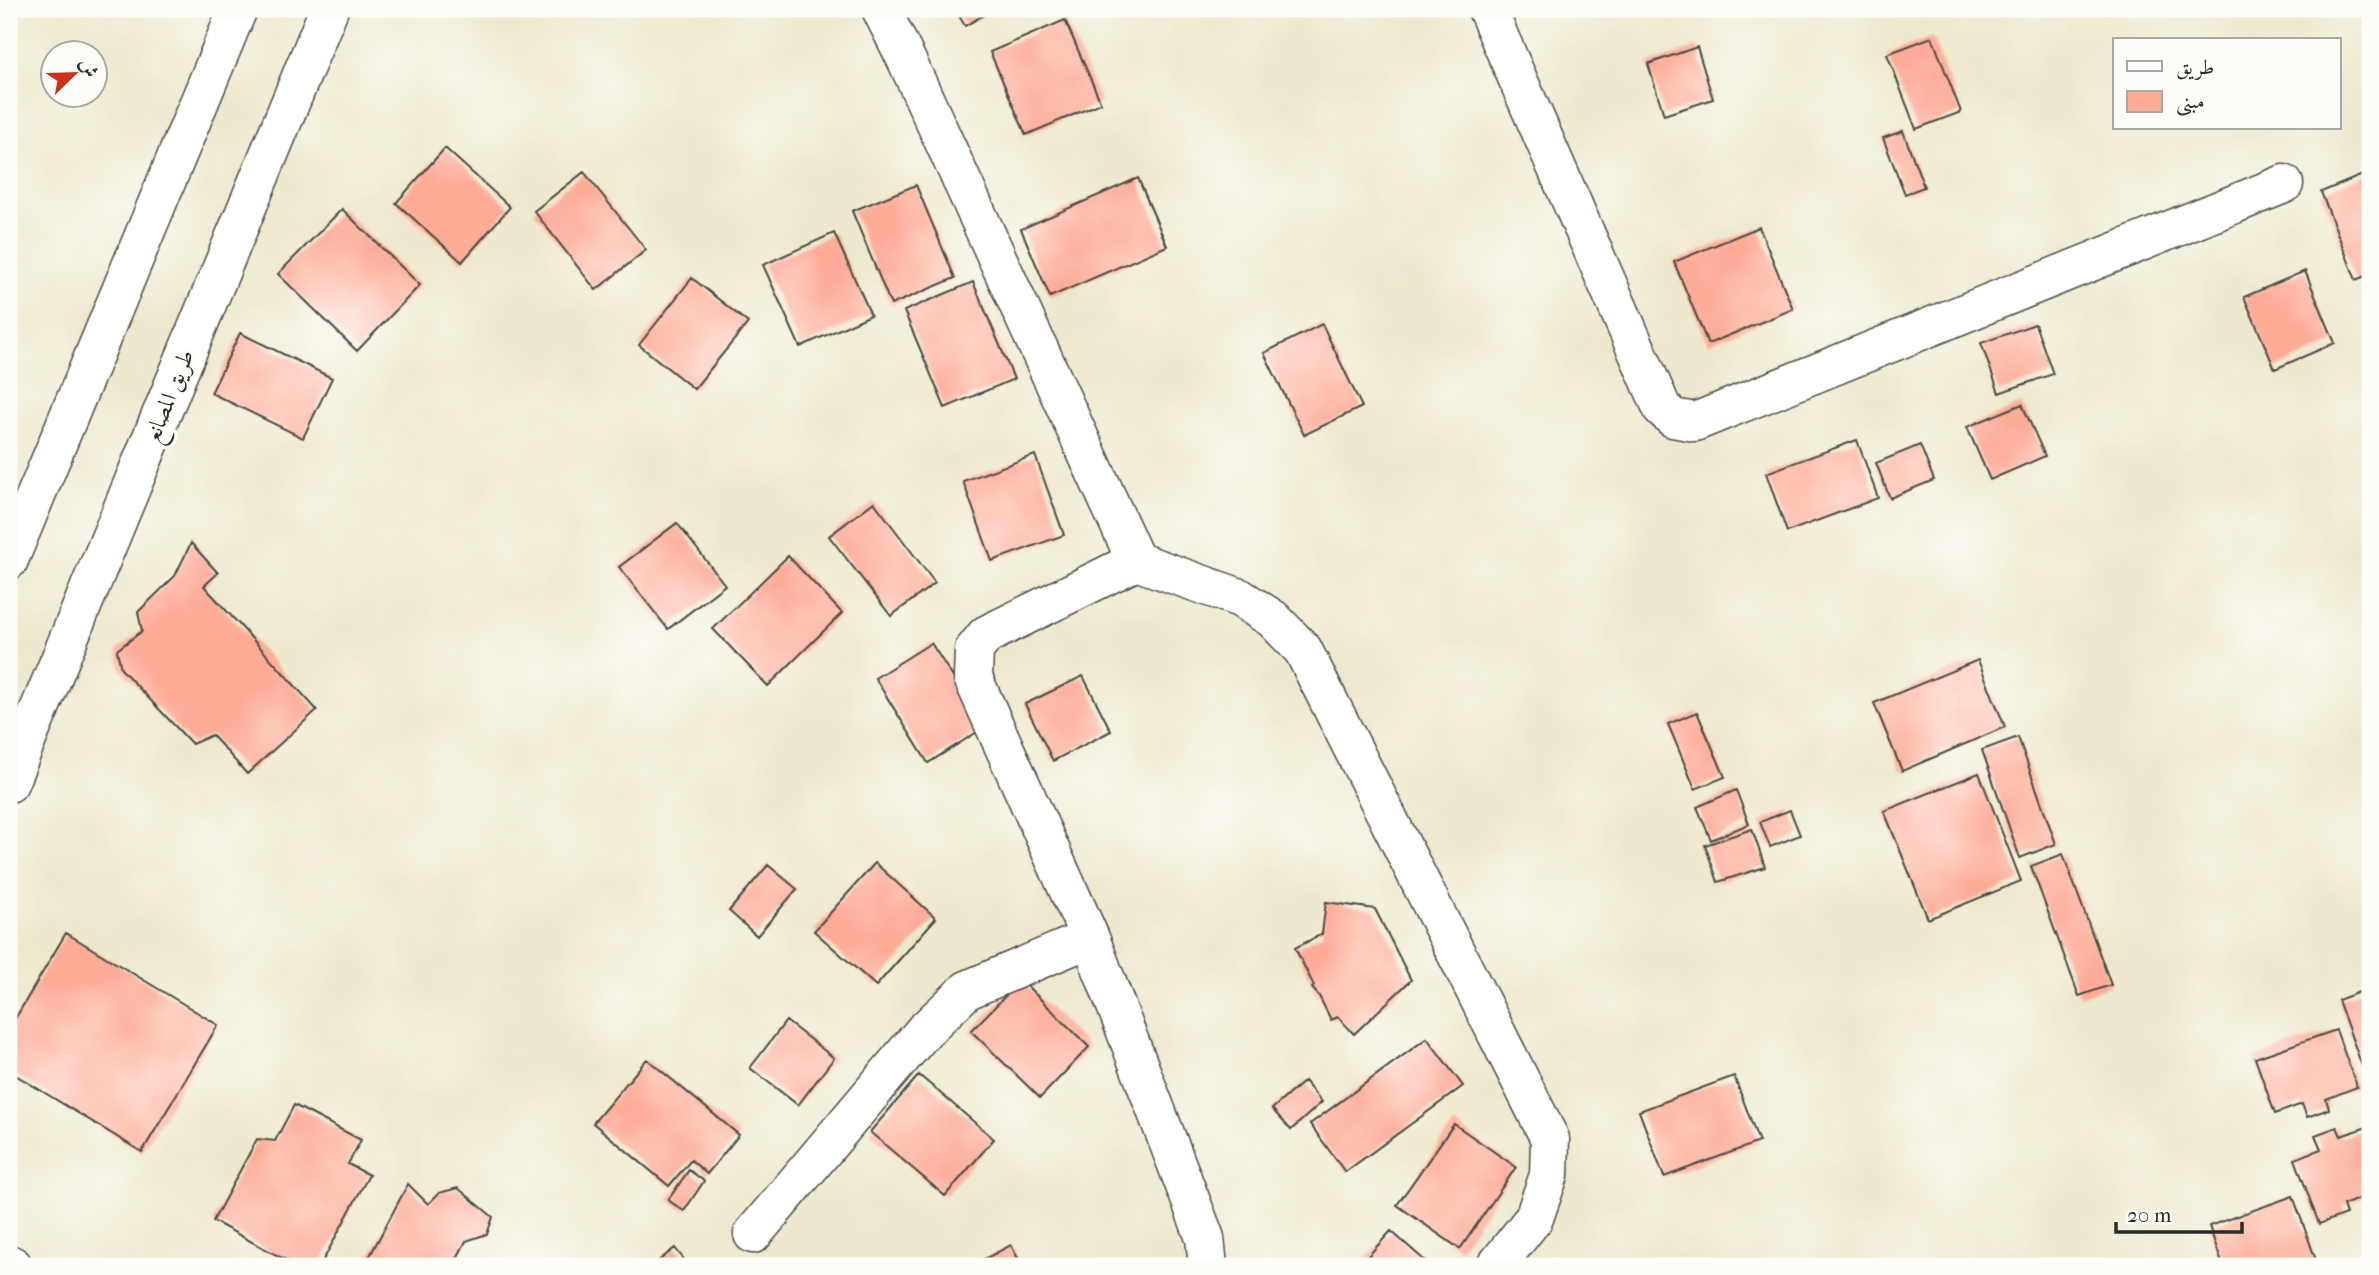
<svg xmlns="http://www.w3.org/2000/svg" width="2379" height="1275" font-family="'IM FELL French Canon',Amiri,serif">
	<style>
		.building { fill: #fdac98 }
		.lines { fill: none; stroke-linecap: round; stroke-linejoin: round }
		.minor-casing { stroke: #484843; stroke-width: 41 }
		.primary-casing { stroke: #484843; stroke-width: 41 }
		.minor { stroke: #fff; stroke-width: 38 }
		.primary { stroke: #fff; stroke-width: 38 }
		.labels { text-anchor: middle; dominant-baseline: central; stroke-width: 7; stroke-linejoin: round; paint-order: stroke }
		.street-label { font-size: 23px; fill: #2b2b2b; stroke: #fdfcf7 }
	</style>
	<rect width="100%" height="100%" fill="#fdfcf7"/>
	<filter id="ink" filterUnits="userSpaceOnUse"><feTurbulence type="fractalNoise" baseFrequency=".0143" numOctaves="2"/><feDisplacementMap in="SourceGraphic" scale="14" xChannelSelector="R" yChannelSelector="G"/><feConvolveMatrix kernelMatrix="1 2 1 2 8 2 1 2 1" color-interpolation-filters="sRGB"/></filter>
	<filter id="wash" filterUnits="userSpaceOnUse"><feTurbulence type="fractalNoise" baseFrequency=".00686" numOctaves="4" result="noise"/><feDisplacementMap in="SourceGraphic" scale="28" xChannelSelector="R" yChannelSelector="G"/><feGaussianBlur stdDeviation="1.57" result="paint"/><feColorMatrix in="noise" values="0 0 0 0 0 0 0 0 0 0 0 0 0 0 0 0 0 1.4 0 .05"/><feComposite in="paint" operator="in"/></filter>
	<g filter="url(#wash)">
		<rect width="100%" height="100%" fill="#eee9ce"/>
		<g id="blocks">
			<path class="building" d="M 955,9 L 994,9 L 965,26 Z
				M 1065,20 L 1101,103 L 1026,135 L 990,52 Z
				M 1932,37 L 1961,112 L 1916,129 L 1887,54 Z
				M 1697,47 L 1713,99 L 1664,115 L 1648,64 Z
				M 1903,131 L 1924,187 L 1905,194 L 1883,138 Z
				M 445,148 L 510,207 L 462,262 L 396,203 Z
				M 584,172 L 646,250 L 596,290 L 534,211 Z
				M 2370,172 L 2370,274 L 2356,280 L 2321,192 Z
				M 1138,178 L 1167,246 L 1050,297 L 1021,229 Z
				M 916,185 L 955,278 L 891,305 L 852,211 Z
				M 342,209 L 420,285 L 357,351 L 278,274 Z
				M 1759,227 L 1793,309 L 1708,344 L 1674,262 Z
				M 834,233 L 871,315 L 800,347 L 763,265 Z
				M 2305,271 L 2335,343 L 2275,369 L 2244,297 Z
				M 692,278 L 748,323 L 694,389 L 639,345 Z
				M 973,282 L 1014,379 L 945,408 L 904,311 Z
				M 1322,324 L 1362,407 L 1304,435 L 1264,353 Z
				M 2035,324 L 2053,374 L 1999,393 L 1981,343 Z
				M 240,333 L 332,378 L 303,438 L 211,393 Z
				M 2022,404 L 2045,456 L 1990,480 L 1967,427 Z
				M 1857,440 L 1878,498 L 1787,532 L 1766,473 Z
				M 1920,445 L 1934,480 L 1890,498 L 1876,463 Z
				M 1035,455 L 1064,535 L 992,561 L 963,481 Z
				M 874,502 L 935,583 L 891,616 L 829,536 Z
				M 677,523 L 725,585 L 668,629 L 619,567 Z
				M 191,543 L 218,573 L 204,586 L 317,710 L 247,774 L 212,735 L 192,744 L 121,669 L 117,650 L 142,631 L 138,612 L 175,576 Z
				M 788,556 L 842,613 L 768,686 L 713,629 Z
				M 931,643 L 985,727 L 928,763 L 875,678 Z
				M 1978,660 L 2005,727 L 1902,771 L 1874,703 Z
				M 1083,676 L 1111,731 L 1053,761 L 1025,704 Z
				M 1697,712 L 1725,777 L 1695,789 L 1668,724 Z
				M 2018,737 L 2056,844 L 2020,858 L 1982,750 Z
				M 1979,773 L 2021,881 L 1928,919 L 1884,811 Z
				M 1736,790 L 1749,824 L 1711,840 L 1697,807 Z
				M 1790,810 L 1800,835 L 1770,847 L 1760,822 Z
				M 1752,829 L 1765,867 L 1718,882 L 1705,845 Z
				M 2063,854 L 2111,985 L 2079,996 L 2031,866 Z
				M 875,863 L 936,918 L 876,986 L 814,931 Z
				M 768,865 L 797,889 L 757,936 L 729,911 Z
				M 1326,902 L 1375,909 L 1411,980 L 1354,1034 L 1338,1017 L 1331,1020 L 1319,996 L 1312,988 L 1314,986 L 1295,948 L 1322,934 Z
				M 66,933 L 218,1025 L 142,1152 L 9,1071 L 9,1029 Z
				M 1021,980 L 1089,1047 L 1040,1098 L 971,1031 Z
				M 2370,988 L 2370,1088 L 2338,1000 Z
				M 786,1021 L 834,1058 L 798,1105 L 750,1068 Z
				M 2336,1030 L 2357,1087 L 2326,1099 L 2329,1109 L 2307,1117 L 2302,1104 L 2275,1114 L 2255,1058 Z
				M 1427,1038 L 1463,1086 L 1345,1172 L 1310,1124 Z
				M 647,1059 L 739,1135 L 707,1174 L 691,1160 L 669,1186 L 593,1123 Z
				M 919,1075 L 994,1139 L 945,1196 L 870,1132 Z
				M 1734,1076 L 1759,1142 L 1664,1177 L 1639,1111 Z
				M 1304,1081 L 1322,1102 L 1291,1130 L 1272,1109 Z
				M 294,1105 L 361,1140 L 348,1164 L 369,1175 L 320,1266 L 297,1266 L 213,1221 L 257,1139 L 275,1141 Z
				M 1454,1124 L 1516,1167 L 1460,1249 L 1397,1205 Z
				M 2370,1126 L 2370,1160 L 2365,1162 L 2370,1173 L 2370,1206 L 2366,1196 L 2343,1205 L 2346,1214 L 2319,1224 L 2295,1159 L 2321,1149 L 2315,1135 L 2337,1127 L 2341,1136 Z
				M 689,1170 L 704,1181 L 684,1211 L 668,1200 Z
				M 408,1184 L 428,1204 L 439,1193 L 458,1188 L 493,1217 L 487,1234 L 466,1241 L 453,1266 L 372,1266 L 366,1263 Z
				M 2293,1196 L 2318,1266 L 2223,1266 L 2209,1226 Z
				M 1391,1231 L 1431,1266 L 1359,1266 Z
				M 1011,1245 L 1022,1266 L 971,1266 Z
				M 675,1248 L 689,1266 L 652,1266 Z"/>
		</g>
	</g>
	<g filter="url(#ink)">
		<use href="#blocks" fill-opacity="0" stroke="#484843" stroke-width="2"/>
		<g class="lines">
			<defs>
				<path id="minor" d="M 881,9 L 907,61 L 1136,561
					M 1487,9 L 1662,408 L 1673,418 L 1695,422 L 2284,184
					M 753,1234 L 924,1031 L 967,990 L 1090,938
					M 9,1264 L 13,1266
					M 1208,1266 L 1205,1238 L 1090,938 L 973,678 L 974,650 L 986,635 L 1136,561 L 1240,598 L 1273,619 L 1303,650 L 1550,1139 L 1549,1175 L 1534,1218 L 1496,1266"/>
				<path id="primary" d="M 9,560 L 238,9
					M 9,783 L 329,9"/>
			</defs>
			<use href="#minor" class="minor-casing"/>
			<use href="#primary" class="primary-casing"/>
			<use href="#minor" class="minor"/>
			<use href="#primary" class="primary"/>
		</g>
	</g>
	<g class="labels">
		<g class="street-label">
			<text transform="translate(169 396) rotate(-68)">طريق المصانع</text>
		</g>
	</g>
	<rect width="2379" height="1275" fill="none" stroke="#fdfcf7" stroke-width="35"/>
	<rect x="2113" y="38" width="228" height="91" fill="#fdfcf7" stroke="#a9a8a5" stroke-width="2"/>
	<rect x="2127" y="61" width="35" height="10" fill="#ffffff" stroke="#a9a8a5" stroke-width="2"/>
	<text x="2176" y="74" font-size="21" fill="#2b2b2b">طريق</text>
	<rect x="2127" y="91" width="35" height="21" fill="#fdac98" stroke="#a9a8a5" stroke-width="2"/>
	<text x="2176" y="108" font-size="21" fill="#2b2b2b">مبنى</text>
	<g transform="translate(74 74) rotate(67)"><circle r="33" fill="#fdfcf7" stroke="#a9a8a5" stroke-width="2"/>
	<path d="M0-5L12 26L0 18L-12 26Z" fill="#c8321e"/>
	<text y="-10" font-size="19" font-weight="bold" text-anchor="middle" fill="#2b2b2b">ش</text>
	</g>
	<path d="M2116 1222v10h126v-10" fill="none" stroke="#2b2b2b" stroke-width="3.5"/>
	<text x="2127" y="1222" font-size="21" fill="#2b2b2b" stroke="#fdfcf7" stroke-width="5" paint-order="stroke">20 m</text>
</svg>
